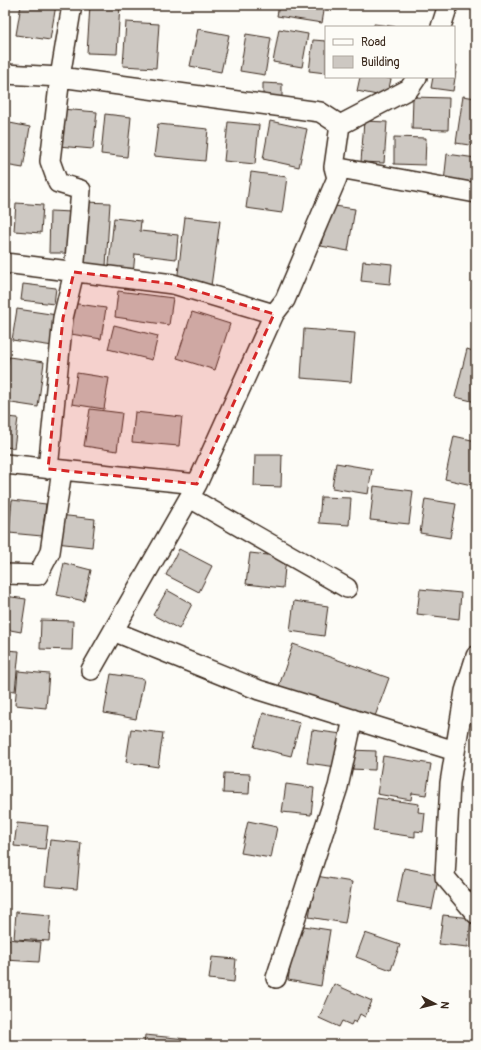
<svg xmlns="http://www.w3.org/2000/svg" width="481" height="1050" font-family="Pangolin,sans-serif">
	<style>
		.building { fill: #cdc8c2; stroke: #3b2a1e }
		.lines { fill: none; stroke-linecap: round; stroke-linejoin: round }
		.street-casing { stroke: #3b2a1e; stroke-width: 22 }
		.street { stroke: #fdfcf7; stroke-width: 19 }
		.marked { fill: #d62828; fill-opacity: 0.2; stroke: #d62828; stroke-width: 3; stroke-dasharray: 8 5; stroke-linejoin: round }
	</style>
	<rect width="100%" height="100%" fill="#fdfcf7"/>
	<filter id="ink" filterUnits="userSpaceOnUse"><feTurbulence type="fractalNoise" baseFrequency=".025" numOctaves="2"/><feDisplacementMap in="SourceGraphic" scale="8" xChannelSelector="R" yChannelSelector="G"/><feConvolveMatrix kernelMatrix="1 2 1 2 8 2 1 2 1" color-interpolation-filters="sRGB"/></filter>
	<g filter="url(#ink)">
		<path class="building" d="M 21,5 L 56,5 L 50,40 L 16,35 Z
			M 90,5 L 120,5 L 117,54 L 87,53 Z
			M 279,5 L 325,5 L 322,23 L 277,16 Z
			M 126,22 L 159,24 L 156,68 L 123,66 Z
			M 374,24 L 398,27 L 374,27 Z
			M 198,29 L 229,35 L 221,72 L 190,66 Z
			M 279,29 L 308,34 L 302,67 L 273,62 Z
			M 246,34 L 271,38 L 265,75 L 240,71 Z
			M 313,40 L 326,41 L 326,73 L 309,71 Z
			M 454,65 L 457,65 L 453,91 L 431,88 L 433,77 L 454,77 Z
			M 360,77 L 382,77 L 391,79 L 387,97 L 357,91 Z
			M 263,83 L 282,84 L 282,99 L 263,98 Z
			M 463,96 L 476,98 L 476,146 L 456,143 Z
			M 413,97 L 449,98 L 448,130 L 412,129 Z
			M 61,109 L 97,112 L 93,149 L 58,146 Z
			M 105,114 L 131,117 L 127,157 L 101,154 Z
			M 270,121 L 307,129 L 299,167 L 263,159 Z
			M 364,121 L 387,122 L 384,163 L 361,162 Z
			M 5,122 L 30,127 L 23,168 L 5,165 Z
			M 228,122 L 259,125 L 255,164 L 224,161 Z
			M 158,124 L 208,129 L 205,161 L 154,156 Z
			M 394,137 L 426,138 L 425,165 L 394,164 Z
			M 447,154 L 476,158 L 476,186 L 444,182 Z
			M 251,172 L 287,177 L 282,213 L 246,208 Z
			M 5,200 L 10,200 L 7,233 L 5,233 Z
			M 86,202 L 110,203 L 106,266 L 82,264 Z
			M 16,203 L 43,205 L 41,233 L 14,231 Z
			M 328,205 L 355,209 L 348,251 L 321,246 Z
			M 50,211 L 72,212 L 72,253 L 49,253 Z
			M 185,217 L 220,221 L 211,286 L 177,282 Z
			M 114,218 L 141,221 L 140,231 L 178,235 L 176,259 L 135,254 L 133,275 L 108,273 Z
			M 363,261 L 392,264 L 390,284 L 361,281 Z
			M 475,266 L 476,267 L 476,290 L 472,290 Z
			M 23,284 L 56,288 L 54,304 L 21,300 Z
			M 118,291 L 173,298 L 169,325 L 115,317 Z
			M 71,303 L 106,308 L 101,339 L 65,333 Z
			M 17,309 L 57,315 L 53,346 L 12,340 Z
			M 192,312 L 230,324 L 215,370 L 177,358 Z
			M 114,325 L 158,336 L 152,360 L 108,349 Z
			M 304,329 L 355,333 L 351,382 L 301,378 Z
			M 467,349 L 476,352 L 476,402 L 455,397 Z
			M 9,357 L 44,362 L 38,407 L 5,402 L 5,381 Z
			M 77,373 L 109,378 L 104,409 L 72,404 Z
			M 90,409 L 122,413 L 117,451 L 84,446 Z
			M 135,412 L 182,417 L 179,446 L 132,442 Z
			M 5,417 L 18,418 L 14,448 L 5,447 Z
			M 454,436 L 476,441 L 476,486 L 445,479 Z
			M 255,455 L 282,455 L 281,487 L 254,486 Z
			M 336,463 L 372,469 L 368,494 L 332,488 Z
			M 374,486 L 413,491 L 409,524 L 370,520 Z
			M 321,497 L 351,498 L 349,525 L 319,523 Z
			M 425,499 L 456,504 L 450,538 L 420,533 Z
			M 12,500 L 46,504 L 42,536 L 9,533 Z
			M 59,515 L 95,519 L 92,547 L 56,543 Z
			M 179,549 L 212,566 L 199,592 L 166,575 Z
			M 250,553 L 286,557 L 283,588 L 246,584 Z
			M 64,563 L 91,570 L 84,601 L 57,595 Z
			M 420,589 L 461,593 L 459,619 L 417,614 Z
			M 167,590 L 192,604 L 179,629 L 153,615 Z
			M 5,596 L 26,599 L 21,632 L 5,629 Z
			M 294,601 L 328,606 L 324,636 L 290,631 Z
			M 41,620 L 73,621 L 72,650 L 40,649 Z
			M 293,644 L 389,678 L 374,719 L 279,686 Z
			M 5,650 L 19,651 L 15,691 L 5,690 Z
			M 18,671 L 49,674 L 46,708 L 15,705 Z
			M 111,674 L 144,679 L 136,719 L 104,713 Z
			M 263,713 L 300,723 L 291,756 L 254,747 Z
			M 131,729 L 163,733 L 158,767 L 126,762 Z
			M 312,730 L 342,734 L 337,767 L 307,763 Z
			M 350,750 L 376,751 L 375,770 L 349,769 Z
			M 383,756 L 431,764 L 426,795 L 412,793 L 411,800 L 377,794 Z
			M 224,773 L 250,774 L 249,794 L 223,793 Z
			M 286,784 L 314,788 L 311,815 L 282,812 Z
			M 377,798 L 419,804 L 418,812 L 425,813 L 423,832 L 415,831 L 415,837 L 373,831 Z
			M 248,821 L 277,827 L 271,858 L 241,853 Z
			M 17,823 L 48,826 L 45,849 L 14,846 Z
			M 50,840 L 81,843 L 77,889 L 45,886 Z
			M 404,868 L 439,875 L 432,909 L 397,903 Z
			M 316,876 L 352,882 L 345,923 L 309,917 Z
			M 16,912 L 51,915 L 49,941 L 14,939 Z
			M 443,915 L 471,918 L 468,947 L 439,944 Z
			M 297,925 L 330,930 L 321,986 L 288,980 Z
			M 365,933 L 400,945 L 391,970 L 356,957 Z
			M 6,939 L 41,942 L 39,962 L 5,960 Z
			M 212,957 L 236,959 L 234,982 L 209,979 Z
			M 334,984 L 372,1001 L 365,1017 L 360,1014 L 356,1023 L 353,1021 L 351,1025 L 342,1021 L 339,1027 L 319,1018 Z
			M 475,1018 L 476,1018 L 476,1045 L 472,1045 Z
			M 145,1035 L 187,1039 L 186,1045 L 144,1045 Z
			M 83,1040 L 109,1045 L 82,1045 Z"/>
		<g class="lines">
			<defs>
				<path id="street" d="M 441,27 L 448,5
					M 5,74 L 60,77 L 320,112 L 340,125
					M 340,125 L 334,167 L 476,193
					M 340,125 L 409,89 L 417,77
					M 5,263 L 173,284 L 274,314
					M 5,464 L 197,484 L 274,314 L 285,300 L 337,178 L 334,167
					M 48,469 L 63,318 L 74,272 L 81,190 L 58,183 L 50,161 L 60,77 L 72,5
					M 190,498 L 347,588
					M 5,574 L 38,575 L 50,552 L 62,470
					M 113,631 L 259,690 L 455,751
					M 476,656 L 465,691 L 450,783 L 445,877 L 476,914
					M 91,670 L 197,484
					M 276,978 L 338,787 L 353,719"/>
			</defs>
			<use href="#street" class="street-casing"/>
			<use href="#street" class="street"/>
		</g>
	</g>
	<path class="marked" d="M 74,272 L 173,284 L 274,314 L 197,484 L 48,469 L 63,318 Z"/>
	<rect width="481" height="1050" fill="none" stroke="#fdfcf7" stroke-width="20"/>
	<rect x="10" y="10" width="461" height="1030" fill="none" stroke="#3b2a1e" stroke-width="1.5" filter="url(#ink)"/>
	<rect x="325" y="26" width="130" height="52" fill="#fdfcf7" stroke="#afa8a0"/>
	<rect x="333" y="39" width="20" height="6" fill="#fdfcf7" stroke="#afa8a0"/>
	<text x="361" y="46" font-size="12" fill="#3b2a1e">Road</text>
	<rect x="333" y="56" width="20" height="12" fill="#cdc8c2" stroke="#afa8a0"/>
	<text x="361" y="66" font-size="12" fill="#3b2a1e">Building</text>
	<g transform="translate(435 1004) rotate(97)" stroke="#fdfcf7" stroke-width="3" paint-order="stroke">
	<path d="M0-3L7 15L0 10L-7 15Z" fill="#3b2a1e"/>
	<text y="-6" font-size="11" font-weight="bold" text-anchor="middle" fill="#3b2a1e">N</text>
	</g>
</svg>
